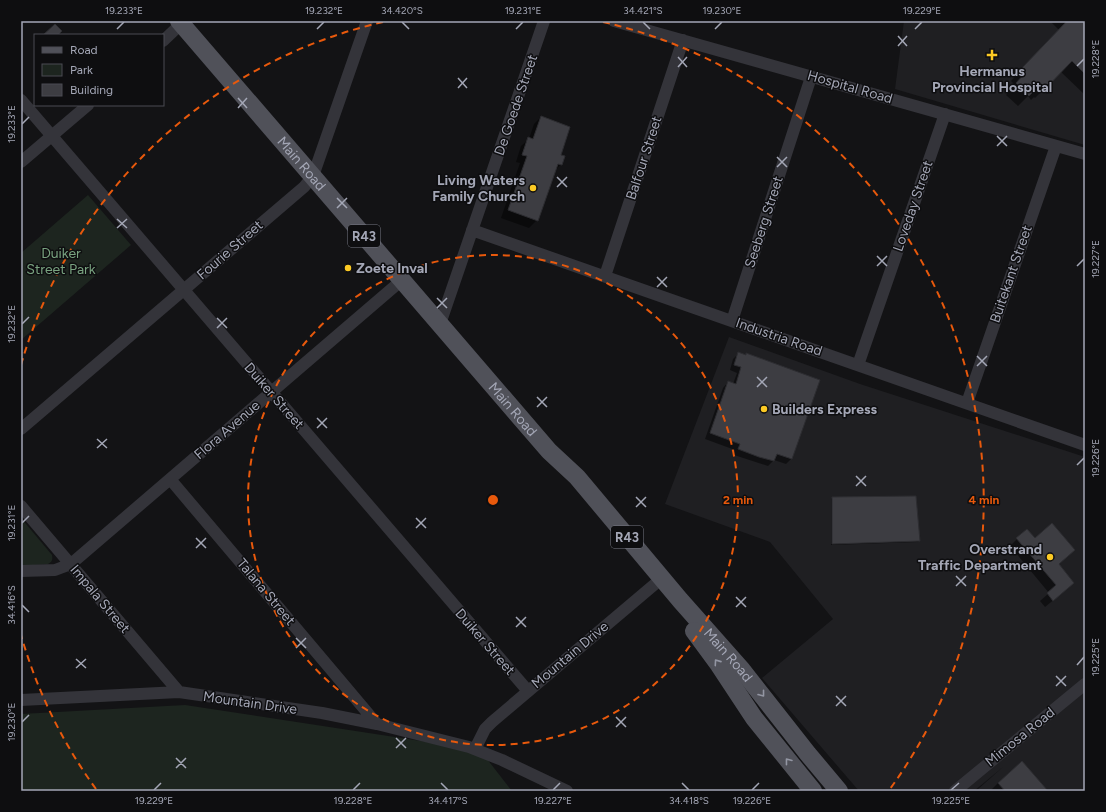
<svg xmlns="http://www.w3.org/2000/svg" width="1106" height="812" font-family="Figtree,sans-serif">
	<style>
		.built { fill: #1f1f22 }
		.green { fill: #1d251f }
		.shadow { fill: #0007 }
		.building { fill: #3d3d42; stroke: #2d2d31 }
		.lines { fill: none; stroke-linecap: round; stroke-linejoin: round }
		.street { stroke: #34343a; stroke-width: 12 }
		.primary { stroke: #505159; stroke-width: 18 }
		.oneway { stroke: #9396a3 }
		.ticks { fill: none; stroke: #a4a7b6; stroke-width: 1.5 }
		.ring { fill: none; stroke: #e8590c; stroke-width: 2; stroke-dasharray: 7 5 }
		.poi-dot { fill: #fcca24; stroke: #0e0e10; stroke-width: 1.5 }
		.labels { text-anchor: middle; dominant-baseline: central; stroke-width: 3; stroke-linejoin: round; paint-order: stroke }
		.shield { fill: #0e0e10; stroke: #777984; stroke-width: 1 }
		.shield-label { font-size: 13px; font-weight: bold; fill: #a4a7b6 }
		.poi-label { font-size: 14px; font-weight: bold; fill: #a4a7b6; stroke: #0e0e10; text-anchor: end }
		.street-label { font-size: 14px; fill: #a4a7b6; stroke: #0e0e10 }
		.park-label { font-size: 14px; fill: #79a380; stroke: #0e0e10 }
		.centre { fill: #e8590c; stroke: #0e0e10; stroke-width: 2 }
		.ring-label { font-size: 12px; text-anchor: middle; font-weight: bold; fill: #e8590c; stroke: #0e0e10; stroke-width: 3; stroke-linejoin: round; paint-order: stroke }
		.neatline { fill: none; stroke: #a4a7b6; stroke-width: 1.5 }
		.ticks-label { font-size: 10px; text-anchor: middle; fill: #a4a7b6 }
	</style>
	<rect width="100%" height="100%" fill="#131315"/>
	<path class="built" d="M 904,21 L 1085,21 L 1085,145 L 895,89 Z
		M 729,337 L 860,384 L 1085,457 L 1085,791 L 976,791 L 1003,767 L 974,791 L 859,791 L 762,678 L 833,619 L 770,542 L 665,504 Z"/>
	<path class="green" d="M 88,195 L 131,245 L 21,340 L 21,253 Z
		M 21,518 L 52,555 C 53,560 52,562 48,564 L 21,566 Z
		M 185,705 L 480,750 L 512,791 L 21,791 L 21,714 Z"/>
	<path class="shadow" d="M 1050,21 L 1085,21 L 1085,95 L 1061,72 L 1035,98 L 1034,97 L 1031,100 L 1028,96 L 1018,106 L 1006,95 L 1015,85 L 1011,81 L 1059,30 Z
		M 541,117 L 561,164 L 554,172 L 537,220 L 529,228 L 501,218 L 520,163 L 516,162 L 521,146 L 529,139 L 534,124 Z
		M 739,353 L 819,380 L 791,459 L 786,464 L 774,460 L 768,466 L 734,455 L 735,450 L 705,439 L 723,388 L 728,382 L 733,384 L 737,373 L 730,370 L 733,359 Z
		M 832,498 L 919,541 L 918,542 L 831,545 L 831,499 Z
		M 1017,539 L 1035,539 L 1074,550 L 1058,565 L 1066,590 L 1045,607 L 1040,601 L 1049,593 L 1010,546 Z
		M 998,783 L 1046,791 L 992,791 L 991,790 Z"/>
	<path class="building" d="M 1067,21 L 1085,21 L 1085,74 L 1072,61 L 1046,88 L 1046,87 L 1043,90 L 1039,86 L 1029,96 L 1016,83 L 1025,73 L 1021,69 Z
		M 55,24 L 62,31 L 58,35 L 43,35 Z
		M 541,116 L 570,127 L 561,155 L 565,156 L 562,165 L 558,164 L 538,221 L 508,210 L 527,156 L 522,155 L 528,137 L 533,139 Z
		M 738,352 L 746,355 L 746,353 L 820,380 L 792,459 L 777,454 L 774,461 L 759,457 L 738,449 L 740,444 L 710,433 L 728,381 L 736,384 L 741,367 L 734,365 Z
		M 916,496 L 920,541 L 832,544 L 832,497 Z
		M 1052,523 L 1075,550 L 1059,564 L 1074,583 L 1053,601 L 1047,593 L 1056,585 L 1016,538 L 1027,529 L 1035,538 Z
		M 1022,761 L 1048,791 L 1005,791 L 998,783 Z"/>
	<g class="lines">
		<path class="street" d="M 614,21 L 1085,154
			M 163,41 L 184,21
			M 21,100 L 528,691
			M 21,162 L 88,105
			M 472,230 L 1085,445
			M 605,276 L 683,40
			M 732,321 L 811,77
			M 440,324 L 544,21
			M 858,365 L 945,114
			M 967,403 L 1056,146
			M 21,429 L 304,187 L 313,176 L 367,21
			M 170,479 L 377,724
			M 21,506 L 179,692
			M 21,571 L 55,570 L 71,564 L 402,280
			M 21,700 L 179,692 L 322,713 L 377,724 L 469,747 L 502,760 L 567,791
			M 475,749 L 485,729 L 492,722 L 655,584
			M 955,791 L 1085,684"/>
		<g class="primary">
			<path id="s1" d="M 179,21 L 549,451 L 577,477 L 680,600 L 742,670 L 808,754 L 839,791"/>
			<path d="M 694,631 L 719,665 L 754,718 L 813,791"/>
		</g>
	</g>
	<defs><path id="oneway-chevron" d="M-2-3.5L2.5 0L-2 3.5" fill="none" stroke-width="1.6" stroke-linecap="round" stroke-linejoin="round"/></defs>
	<g class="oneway">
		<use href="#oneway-chevron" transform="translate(717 662) rotate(-125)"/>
		<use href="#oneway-chevron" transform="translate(762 694) rotate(52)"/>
		<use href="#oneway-chevron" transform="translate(788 761) rotate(-128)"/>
	</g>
	<path class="ticks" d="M 402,22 L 409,29M 643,22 L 650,29M 117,29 L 124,22M 317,29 L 324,22M 516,29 L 523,22M 715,29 L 722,22M 915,29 L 922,22M 898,36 L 907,46M 898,46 L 907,36M 678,57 L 687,67M 1077,66 L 1084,59M 678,67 L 687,57M 458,78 L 467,88M 458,88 L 467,78M 238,98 L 247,108M 238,108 L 247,98M 22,124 L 29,117M 997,136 L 1007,146M 997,146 L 1007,136M 777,157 L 787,167M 777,167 L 787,157M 557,177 L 567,187M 557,187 L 567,177M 337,198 L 347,208M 337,208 L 347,198M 117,219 L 127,228M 117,228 L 127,219M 877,256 L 887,266M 877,266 L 887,256M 1077,266 L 1084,259M 657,277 L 667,287M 657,287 L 667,277M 437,298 L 447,308M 437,308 L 447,298M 217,318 L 227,328M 22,324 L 29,317M 217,328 L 227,318M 977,356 L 987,366M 977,366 L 987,356M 757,377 L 767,387M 757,387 L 767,377M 537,397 L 547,407M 537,407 L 547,397M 317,418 L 327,428M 317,428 L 327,418M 97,439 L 107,448M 97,448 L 107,439M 1077,465 L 1084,458M 856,476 L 866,486M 856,486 L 866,476M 636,497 L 646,507M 636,507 L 646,497M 416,518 L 426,528M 22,523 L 29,516M 416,528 L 426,518M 196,538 L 206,548M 196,548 L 206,538M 956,576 L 966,586M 956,586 L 966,576M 736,597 L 746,607M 22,605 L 29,612M 736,607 L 746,597M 516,617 L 526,627M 516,627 L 526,617M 296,638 L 306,648M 296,648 L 306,638M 76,659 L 86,668M 1077,665 L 1084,657M 76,668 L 86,659M 1056,676 L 1066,686M 1056,686 L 1066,676M 836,696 L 846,706M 836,706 L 846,696M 616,717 L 626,727M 22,722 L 29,715M 616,727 L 626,717M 396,738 L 406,748M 396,748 L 406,738M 176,758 L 186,768M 176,768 L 186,758M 441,783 L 448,790M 682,783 L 689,790M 154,790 L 161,783M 353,790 L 360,783M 553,790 L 560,783M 752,790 L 759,783M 951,790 L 959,783"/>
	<g class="ring">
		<circle cx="493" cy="500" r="245"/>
		<path d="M96 789A491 491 0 0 1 21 635M21 365A491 491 0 0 1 383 22M603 22A491 491 0 0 1 890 789"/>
	</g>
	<g class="poi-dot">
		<path d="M990 49h4v4h4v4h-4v4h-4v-4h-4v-4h4z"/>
		<circle cx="533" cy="188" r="4"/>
		<circle cx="348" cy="268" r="4"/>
		<circle cx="764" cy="409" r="4"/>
		<circle cx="1050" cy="557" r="4"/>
	</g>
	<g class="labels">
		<g class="shield">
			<rect x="348" y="225" width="32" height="22" rx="3"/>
			<rect x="611" y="526" width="32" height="22" rx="3"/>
		</g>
		<g class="shield-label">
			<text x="364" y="236">R43</text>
			<text x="627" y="537">R43</text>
		</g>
		<g class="poi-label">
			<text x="992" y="71" text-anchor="middle">Hermanus<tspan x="992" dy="16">Provincial Hospital</tspan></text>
			<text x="525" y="180">Living Waters<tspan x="525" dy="16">Family Church</tspan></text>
			<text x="356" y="268" text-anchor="start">Zoete Inval</text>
			<text x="772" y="409" text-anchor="start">Builders Express</text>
			<text x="1042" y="549">Overstrand<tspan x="1042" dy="16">Traffic Department</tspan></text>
		</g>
		<g class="street-label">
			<text transform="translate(850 87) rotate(16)">Hospital Road</text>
			<text transform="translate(516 105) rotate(-71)">De Goede Street</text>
			<text transform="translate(644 158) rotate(-72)">Balfour Street</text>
			<text stroke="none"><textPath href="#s1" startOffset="188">Main Road</textPath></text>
			<text transform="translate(913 206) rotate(-71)">Loveday Street</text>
			<text transform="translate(764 222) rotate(-72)">Seeberg Street</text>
			<text transform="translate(230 250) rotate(-41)">Fourie Street</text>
			<text transform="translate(1011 274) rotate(-71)">Buitekant Street</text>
			<text transform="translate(779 337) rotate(19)">Industria Road</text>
			<text transform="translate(274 396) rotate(49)">Duiker Street</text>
			<text stroke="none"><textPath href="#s1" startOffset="512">Main Road</textPath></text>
			<text transform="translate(227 430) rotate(-41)">Flora Avenue</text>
			<text transform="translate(266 592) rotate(50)">Talana Street</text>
			<text transform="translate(100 599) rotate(50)">Impala Street</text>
			<text transform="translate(485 642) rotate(49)">Duiker Street</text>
			<text transform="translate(570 655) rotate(-40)">Mountain Drive</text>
			<text stroke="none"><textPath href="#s1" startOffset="839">Main Road</textPath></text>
			<text transform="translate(250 703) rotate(8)">Mountain Drive</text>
			<text transform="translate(1020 737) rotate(-39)">Mimosa Road</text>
		</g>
		<g class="park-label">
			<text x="61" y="253">Duiker<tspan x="61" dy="16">Street Park</tspan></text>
		</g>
	</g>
	<circle cx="493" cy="500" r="6" class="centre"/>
	<g class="ring-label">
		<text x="738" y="504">2 min</text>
		<text x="984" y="504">4 min</text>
	</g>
	<rect width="1106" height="812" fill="none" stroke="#0e0e10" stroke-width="44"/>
	<rect x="34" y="34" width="130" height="72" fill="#0e0e10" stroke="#4a4b52"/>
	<rect x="42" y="47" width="20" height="6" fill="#505159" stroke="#4a4b52"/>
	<text x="70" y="54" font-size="12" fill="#a4a7b6">Road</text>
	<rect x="42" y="64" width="20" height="12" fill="#1d251f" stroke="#4a4b52"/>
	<text x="70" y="74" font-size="12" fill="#a4a7b6">Park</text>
	<rect x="42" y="84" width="20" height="12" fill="#3d3d42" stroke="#4a4b52"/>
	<text x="70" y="94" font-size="12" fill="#a4a7b6">Building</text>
	<rect x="22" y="22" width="1062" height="768" class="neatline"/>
	<g class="ticks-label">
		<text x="124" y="14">19.233°E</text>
		<text x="324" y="14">19.232°E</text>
		<text x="402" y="14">34.420°S</text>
		<text x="523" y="14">19.231°E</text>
		<text x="643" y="14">34.421°S</text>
		<text x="722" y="14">19.230°E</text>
		<text x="922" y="14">19.229°E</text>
		<text transform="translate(1095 59) rotate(-90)" y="4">19.228°E</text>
		<text transform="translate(11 124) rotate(-90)" y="4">19.233°E</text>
		<text transform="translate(1095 259) rotate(-90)" y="4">19.227°E</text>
		<text transform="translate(11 324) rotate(-90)" y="4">19.232°E</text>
		<text transform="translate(1095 458) rotate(-90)" y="4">19.226°E</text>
		<text transform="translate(11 523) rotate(-90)" y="4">19.231°E</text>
		<text transform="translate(11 605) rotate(-90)" y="4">34.416°S</text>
		<text transform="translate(1095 657) rotate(-90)" y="4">19.225°E</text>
		<text transform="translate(11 722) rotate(-90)" y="4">19.230°E</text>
		<text x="154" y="804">19.229°E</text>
		<text x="353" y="804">19.228°E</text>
		<text x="448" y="804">34.417°S</text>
		<text x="553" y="804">19.227°E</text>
		<text x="689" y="804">34.418°S</text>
		<text x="752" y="804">19.226°E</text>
		<text x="951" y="804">19.225°E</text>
	</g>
</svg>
